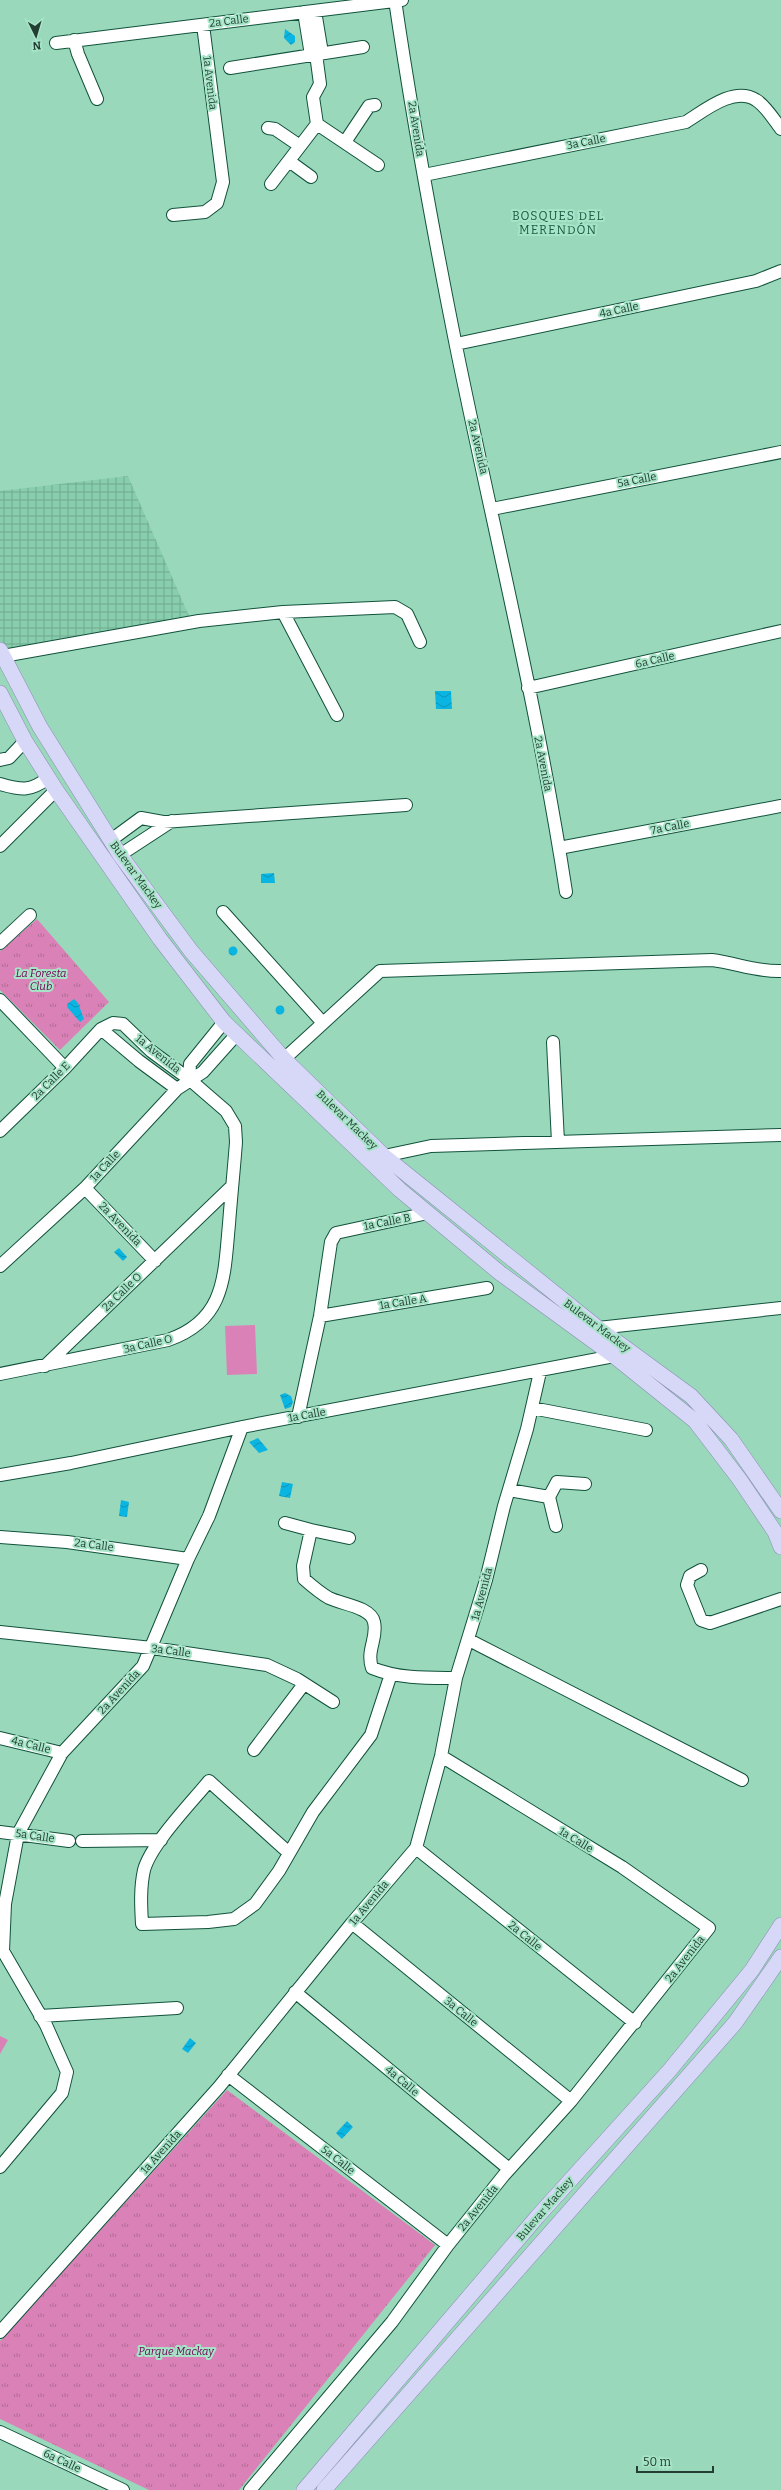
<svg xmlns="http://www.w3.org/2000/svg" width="781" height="2490" font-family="Bitter,serif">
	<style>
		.industrial { fill: url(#industrial-grid) }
		.grass { fill: #da82b7 }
		.park { fill: url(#park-tufts) }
		.water { fill: url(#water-waves) }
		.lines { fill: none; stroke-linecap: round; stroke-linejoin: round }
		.minor-casing { stroke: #11523b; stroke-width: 14 }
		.major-casing { stroke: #8891b0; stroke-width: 16 }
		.minor { stroke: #fff; stroke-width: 12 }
		.major { stroke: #d7d7f8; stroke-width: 15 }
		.labels { text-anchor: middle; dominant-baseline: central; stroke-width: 4; stroke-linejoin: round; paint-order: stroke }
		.street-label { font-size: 11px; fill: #253e33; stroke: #a7e5c8 }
		.park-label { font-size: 11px; font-style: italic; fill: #720053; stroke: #a7e5c8 }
		.neighbourhood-label { font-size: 12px; letter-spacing: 1px; fill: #1c5b43; stroke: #a7e5c8 }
	</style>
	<defs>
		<pattern id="industrial-grid" width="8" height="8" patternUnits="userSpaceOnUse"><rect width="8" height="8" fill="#88ceae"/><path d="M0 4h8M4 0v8" fill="none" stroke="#6fa98e"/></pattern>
		<pattern id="park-tufts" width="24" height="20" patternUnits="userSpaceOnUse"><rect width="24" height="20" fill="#da82b7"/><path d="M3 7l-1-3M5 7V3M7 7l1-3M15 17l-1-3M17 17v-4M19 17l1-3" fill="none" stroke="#b16c95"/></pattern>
		<pattern id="water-waves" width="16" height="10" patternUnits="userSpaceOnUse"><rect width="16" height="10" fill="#0bb5e2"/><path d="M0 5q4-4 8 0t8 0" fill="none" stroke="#0b95b8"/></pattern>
	</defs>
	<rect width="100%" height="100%" fill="#9ad8bb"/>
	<path class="industrial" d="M 128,476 L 189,616 L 3,650 L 0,642 L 0,491 Z"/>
	<path class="grass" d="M 255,1325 L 257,1374 L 227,1375 L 225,1326 Z
		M 0,2036 L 8,2040 L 0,2054 Z"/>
	<path class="park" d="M 37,919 L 109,1002 L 60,1050 L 0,990 L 0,951 Z
		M 227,2090 L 435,2245 L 239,2490 L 149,2490 L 0,2419 L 0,2341 Z"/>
	<path class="water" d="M 285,29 L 295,36 L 295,42 L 291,45 L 284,38 Z
		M 435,691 L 451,691 L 452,709 L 436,709 Z
		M 274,873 L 275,883 L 261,883 L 261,874 Z
		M228.5 951a4.5 4.5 0 1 1 9 0a4.5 4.5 0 1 1-9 0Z
		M 74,999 L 78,1003 L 84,1019 L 80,1022 L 67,1007 L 67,1004 Z
		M275.5 1010a4.5 4.5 0 1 1 9 0a4.5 4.5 0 1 1-9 0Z
		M 119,1248 L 127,1257 L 123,1261 L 114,1252 Z
		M 285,1393 L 291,1396 L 293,1402 L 291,1407 L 285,1409 L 280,1395 Z
		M 258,1438 L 268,1450 L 259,1453 L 249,1442 Z
		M 282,1482 L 293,1484 L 290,1498 L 279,1496 Z
		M 121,1500 L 129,1502 L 127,1517 L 119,1516 Z
		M 190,2038 L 196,2043 L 188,2053 L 182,2049 Z
		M 347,2121 L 353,2127 L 342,2139 L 336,2133 Z"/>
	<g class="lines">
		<defs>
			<path id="minor" d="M 395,0 C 412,116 433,231 456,346 C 493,528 538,708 566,892
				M 304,12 L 310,49 L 316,54 L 321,47 L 315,11
				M 74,40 L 78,54 L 97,99
				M 56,43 L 402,0
				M 316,54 L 320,84 L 313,97 L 317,124 L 378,165
				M 230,68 L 363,47
				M 268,128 L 275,129 L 300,146
				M 345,142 L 369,106 L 375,105
				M 289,161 L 311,177
				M 424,175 L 686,122 C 705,110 734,86 756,100 C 766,106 774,120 781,129
				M 271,184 L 317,124
				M 173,215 L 205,212 L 217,203 L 223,182 L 203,25
				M 456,344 L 756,281 L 781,271
				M 492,509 L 781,452
				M 283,612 L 337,715
				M 3,656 L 199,621 L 283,612 L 395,607 L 407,614 L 420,642
				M 528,688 L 781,631
				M 0,760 L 9,758 L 25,741
				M 0,784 C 21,790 30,792 48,778
				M 111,840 L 141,818 L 163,822 L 406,805
				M 0,846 L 56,790
				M 559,848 L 781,806
				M 120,855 L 172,821
				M 223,912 L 323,1023
				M 0,943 L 30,915
				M 0,1000 L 65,1068
				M 101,1029 L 139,1061 L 177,1089
				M 553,1042 L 558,1142
				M 284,1059 L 380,971 L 712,960 C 736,963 757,972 781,971
				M 189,1079 L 190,1064 L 224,1022
				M 0,1131 L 65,1068 L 101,1029 L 113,1023 L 123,1024 L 151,1051 L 189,1079 L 226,1111 L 235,1126 L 236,1142 C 234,1169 231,1197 229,1224 C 224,1276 226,1320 168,1340 L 0,1374
				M 384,1156 L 431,1146 L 781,1135
				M 85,1188 L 155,1261
				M 0,1266 L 85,1188 L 177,1089 L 203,1072 L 236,1035
				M 320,1316 L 487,1288
				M 598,1328 L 781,1308
				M 45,1366 L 232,1186
				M 532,1408 L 646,1430
				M 298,1417 L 320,1316 L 331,1242 L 336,1233 L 428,1213
				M 0,1475 L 71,1463 L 242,1427 L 614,1356
				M 509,1490 L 549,1497 L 556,1526
				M 549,1497 L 557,1482 L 585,1484
				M 285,1523 L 311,1530
				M 0,1537 L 67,1542 L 188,1559
				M 349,1538 L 311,1530 L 303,1566 L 304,1579 C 312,1586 320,1593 329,1598 C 341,1604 371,1607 374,1622 C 378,1638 366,1650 372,1668 C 399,1679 428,1678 456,1678
				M 701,1570 L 690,1576 L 687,1585 L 701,1620 L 710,1623 L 781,1599
				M 0,1632 L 152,1648 L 267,1665 L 297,1679 L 333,1702
				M 469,1640 L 742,1780
				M 0,1738 L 62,1753
				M 254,1750 L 304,1684
				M 0,1832 L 69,1841
				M 82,1841 L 161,1840
				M 416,1848 L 635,2023
				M 289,1853 L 209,1781 C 192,1802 151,1844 144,1870 C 140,1888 141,1906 142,1924 L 208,1922 L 234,1919 L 255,1904 L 279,1871 L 313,1812 L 371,1735 L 391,1674
				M 352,1923 L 571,2101
				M 0,1949 L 3,1951 L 5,1904 L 18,1834 L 62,1753 L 143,1666 L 188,1559 L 209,1516 L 242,1427
				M 0,1952 L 3,1951 L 46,2025 L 67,2072 L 62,2093 L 0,2167
				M 295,1992 L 509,2169
				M 40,2016 L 177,2008
				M 228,2075 L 448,2245
				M 0,2332 L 219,2087 L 352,1923 L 416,1848 L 441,1756 L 456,1678 L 486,1580 L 504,1506 L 527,1429 L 540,1372
				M 0,2432 L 123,2490
				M 250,2490 L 392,2322 L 448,2245 L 504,2175 L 571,2101 L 709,1928 L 622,1867 L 441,1756"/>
			<path id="major" d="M 0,650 L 40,727 L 120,855 L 191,951 L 284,1059 L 384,1156 L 598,1328 L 691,1396 L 731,1439 L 781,1511
				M 0,693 L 25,741 L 56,790 L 160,939 L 224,1022 L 400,1190 L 500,1273 L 614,1356 L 695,1421 L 740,1480 L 775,1532 L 781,1547
				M 304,2490 L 537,2217 L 669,2071 L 752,1970 L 781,1925
				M 324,2490 L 735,2023 L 781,1957"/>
		</defs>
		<use href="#minor" class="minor-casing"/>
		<use href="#major" class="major-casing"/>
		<use href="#minor" class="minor"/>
		<use href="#major" class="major"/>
	</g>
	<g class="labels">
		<g class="street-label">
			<text transform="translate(229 21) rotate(-7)">2a Calle</text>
			<text transform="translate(210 83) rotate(83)">1a Avenida</text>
			<text transform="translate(416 129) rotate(81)">2a Avenida</text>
			<text transform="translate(586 142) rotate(-11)">3a Calle</text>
			<text transform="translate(619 310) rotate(-12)">4a Calle</text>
			<text transform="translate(478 447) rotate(77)">2a Avenida</text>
			<text transform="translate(637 480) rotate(-11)">5a Calle</text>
			<text transform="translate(655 660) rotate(-13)">6a Calle</text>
			<text transform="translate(543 764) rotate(79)">2a Avenida</text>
			<text transform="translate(670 827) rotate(-11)">7a Calle</text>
			<text transform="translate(136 875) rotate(54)">Bulevar Mackey</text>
			<text transform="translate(158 1054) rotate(39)">1a Avenida</text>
			<text transform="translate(51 1081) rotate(-45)">2a Calle E</text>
			<text transform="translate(347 1120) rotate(44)">Bulevar Mackey</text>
			<text transform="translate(105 1166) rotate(-47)">1a Calle</text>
			<text transform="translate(387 1222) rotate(-11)">1a Calle B</text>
			<text transform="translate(120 1224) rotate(46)">2a Avenida</text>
			<text transform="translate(122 1292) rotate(-44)">2a Calle O</text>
			<text transform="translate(403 1302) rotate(-9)">1a Calle A</text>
			<text transform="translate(597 1326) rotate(37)">Bulevar Mackey</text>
			<text transform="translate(148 1344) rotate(-13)">3a Calle O</text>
			<text transform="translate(307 1415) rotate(-10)">1a Calle</text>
			<text transform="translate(94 1545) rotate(7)">2a Calle</text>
			<text transform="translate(482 1594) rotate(-75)">1a Avenida</text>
			<text transform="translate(171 1651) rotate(7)">3a Calle</text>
			<text transform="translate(119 1692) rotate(-47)">2a Avenida</text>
			<text transform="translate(31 1745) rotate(14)">4a Calle</text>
			<text transform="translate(35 1836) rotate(8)">5a Calle</text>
			<text transform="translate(576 1840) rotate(31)">1a Calle</text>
			<text transform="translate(369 1903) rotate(-50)">1a Avenida</text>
			<text transform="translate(525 1936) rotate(39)">2a Calle</text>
			<text transform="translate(685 1959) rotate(-52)">2a Avenida</text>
			<text transform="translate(461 2012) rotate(39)">3a Calle</text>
			<text transform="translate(402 2081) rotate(40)">4a Calle</text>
			<text transform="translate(161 2152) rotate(-48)">1a Avenida</text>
			<text transform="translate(338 2160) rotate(38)">5a Calle</text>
			<text transform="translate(478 2208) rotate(-51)">2a Avenida</text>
			<text transform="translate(545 2209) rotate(-49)">Bulevar Mackey</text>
			<text transform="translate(62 2461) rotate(25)">6a Calle</text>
		</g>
		<g class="park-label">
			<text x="41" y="973">La Foresta<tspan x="41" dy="13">Club</tspan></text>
			<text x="176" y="2351">Parque Mackay</text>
		</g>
		<g class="neighbourhood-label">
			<text x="558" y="216">BOSQUES DEL<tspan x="558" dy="14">MERENDÓN</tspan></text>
		</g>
	</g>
	<g transform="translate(36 36) rotate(175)" stroke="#a7e5c8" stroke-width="3" paint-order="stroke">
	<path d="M0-3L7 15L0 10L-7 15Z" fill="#253e33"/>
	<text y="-6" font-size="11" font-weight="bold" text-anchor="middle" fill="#253e33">N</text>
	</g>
	<path d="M637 2466v6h76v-6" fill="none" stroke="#253e33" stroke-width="2"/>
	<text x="643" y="2466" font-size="12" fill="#253e33" stroke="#a7e5c8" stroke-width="3" paint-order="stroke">50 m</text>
</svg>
